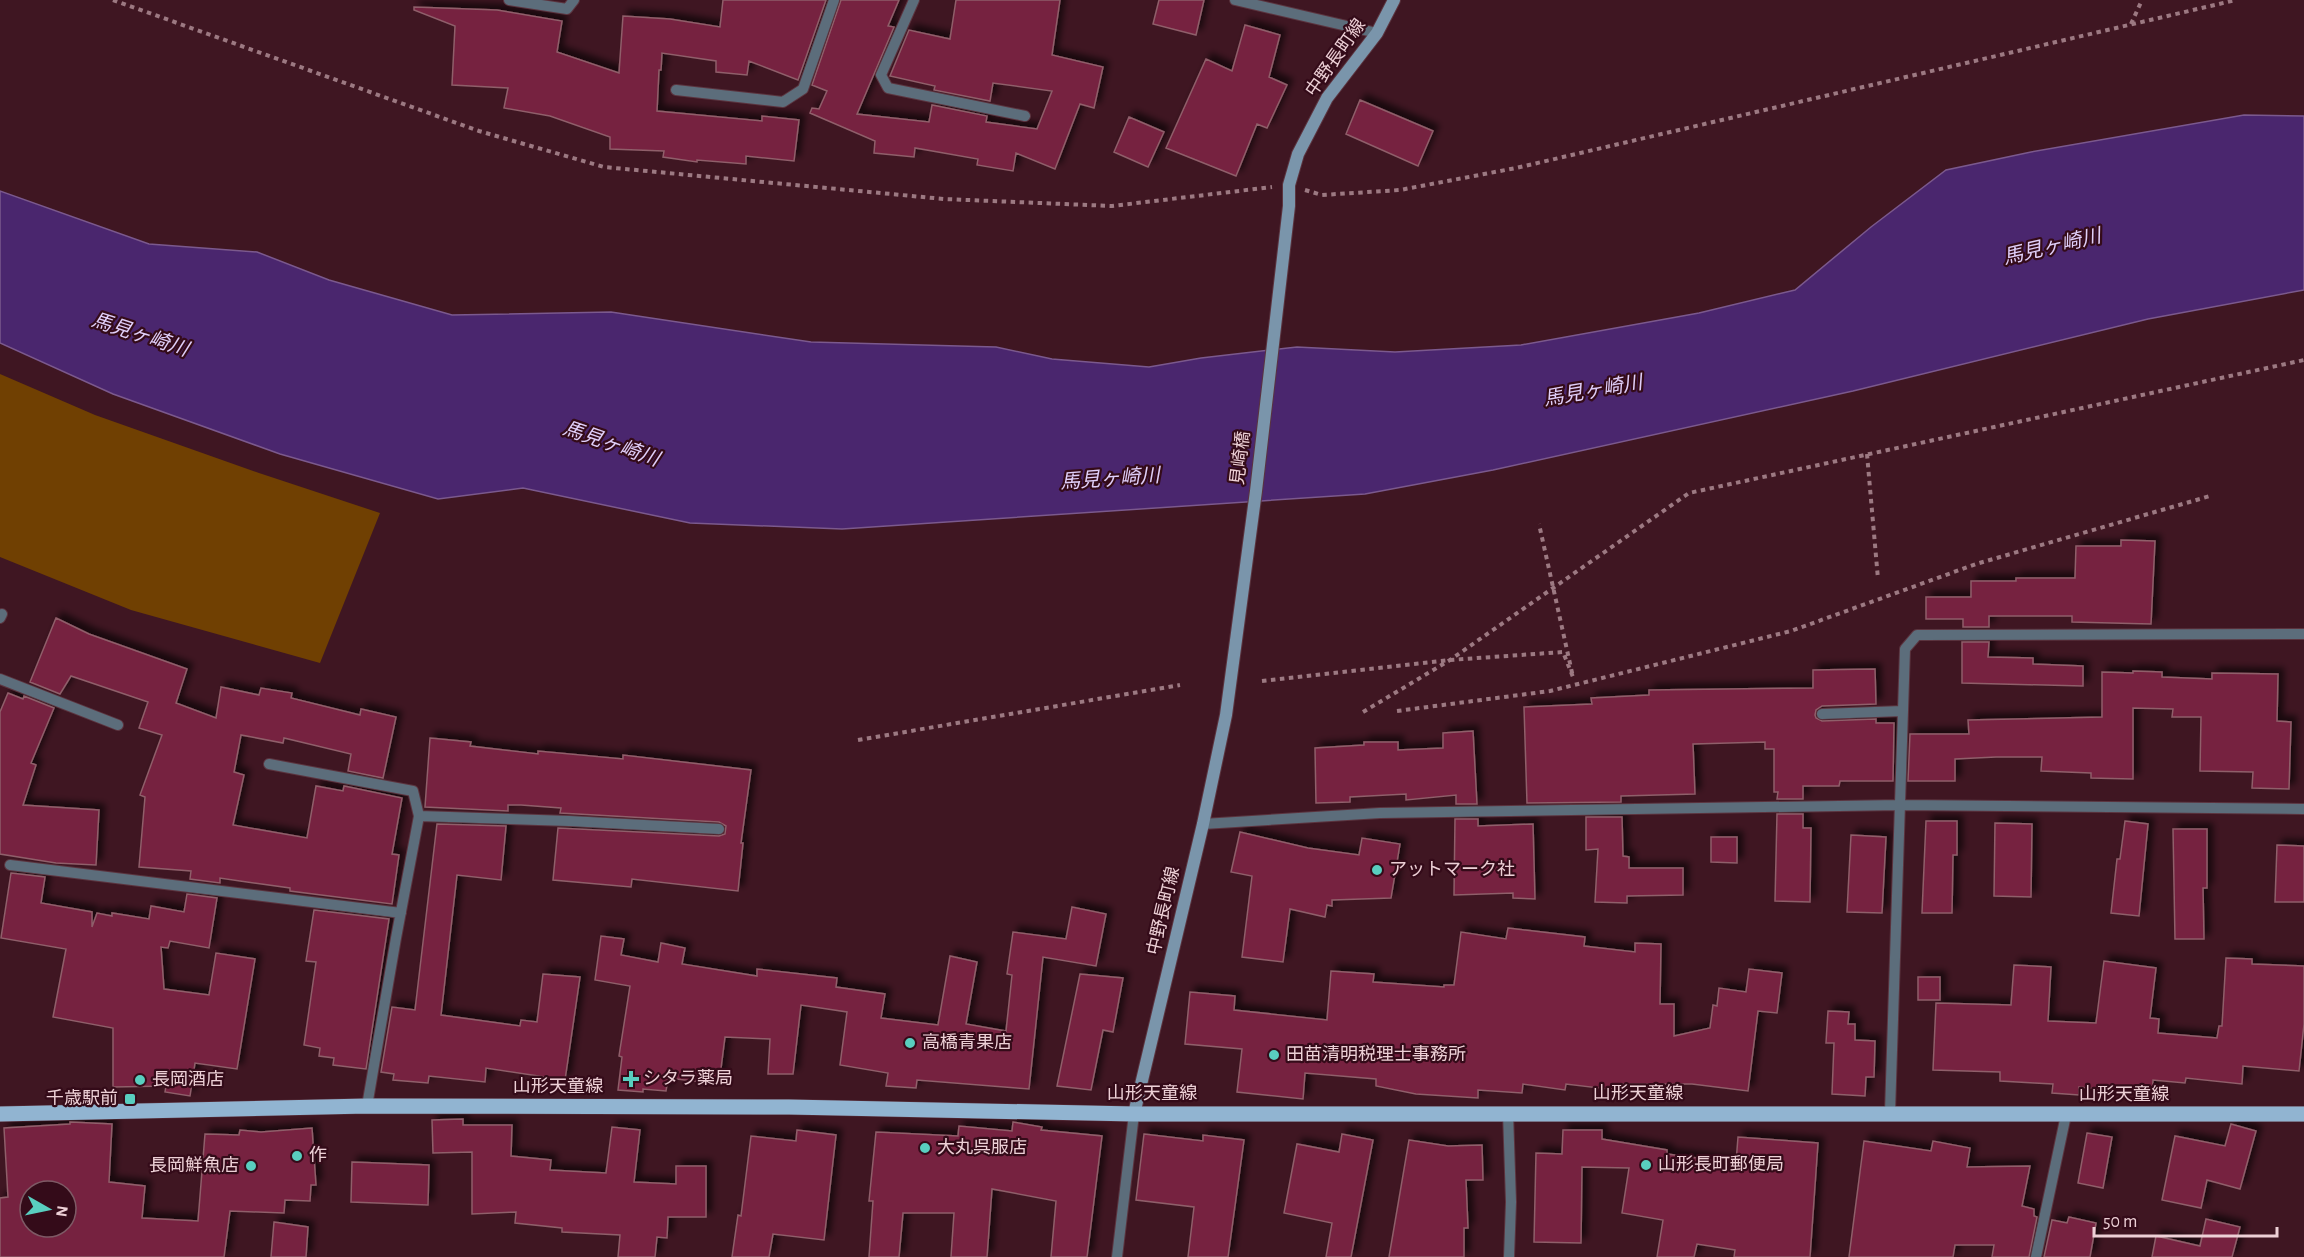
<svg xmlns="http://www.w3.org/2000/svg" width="2304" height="1257" font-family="'Alegreya Sans','Noto Sans JP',sans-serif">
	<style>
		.park { fill: #704002 }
		.water { fill: #4a266e; stroke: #7b598d; stroke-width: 1.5 }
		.building { fill: #76213f; stroke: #8f5e6a; stroke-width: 1.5; fill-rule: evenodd; filter: url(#shadow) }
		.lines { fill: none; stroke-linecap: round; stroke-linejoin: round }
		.lane-casing { stroke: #5b343f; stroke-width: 12 }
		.secondary-casing { stroke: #5b343f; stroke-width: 14 }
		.primary-casing { stroke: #5b343f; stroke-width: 16 }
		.path { stroke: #9c7982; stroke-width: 4; stroke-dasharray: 4.5 4.5; stroke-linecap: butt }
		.lane { stroke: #5c6d7b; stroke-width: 10 }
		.secondary { stroke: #7a95ab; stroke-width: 12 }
		.primary { stroke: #91b4d1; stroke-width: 15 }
		.poi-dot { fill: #59cebf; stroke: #340b19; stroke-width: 2 }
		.labels { text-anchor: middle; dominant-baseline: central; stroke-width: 4.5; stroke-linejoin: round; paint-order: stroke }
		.street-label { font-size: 18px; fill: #edd0d6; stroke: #340b19 }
		.poi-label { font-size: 18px; fill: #edd0d6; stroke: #340b19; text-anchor: start }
		.water-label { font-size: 20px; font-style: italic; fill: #e0cffa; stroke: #340b19 }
	</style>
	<defs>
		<filter id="shadow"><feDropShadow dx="5.5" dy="-5.5" stdDeviation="3" flood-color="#0009"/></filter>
	</defs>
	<rect width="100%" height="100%" fill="#3f1622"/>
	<path class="park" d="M 0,374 L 95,415 L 259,473 L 380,513 L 320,663 L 131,610 L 0,557 Z"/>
	<path class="water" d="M 2244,115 L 2304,116 L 2304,290 L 2148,319 L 1853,391 L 1493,470 L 1365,494 L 842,529 L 690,523 L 523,488 L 438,499 L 280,454 L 113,394 L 0,343 L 0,191 L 149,244 L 257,252 L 329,280 L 452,315 L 611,312 L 811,342 L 996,347 L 1052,359 L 1149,367 L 1201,358 L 1297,347 L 1395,352 L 1521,345 L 1699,313 L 1795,290 L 1871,227 L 1946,170 L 2031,152 Z"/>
	<path class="building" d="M 723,0 L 826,0 L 798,80 L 749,61 L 747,75 L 716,72 L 716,61 L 662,53 L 661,70 L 659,70 L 657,111 L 762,121 L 762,116 L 799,120 L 794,161 L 746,156 L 746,164 L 697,160 L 697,162 L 663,157 L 664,151 L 610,149 L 610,137 L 550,116 L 504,108 L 508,88 L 452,85 L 455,26 L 414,10 L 414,7 L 497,10 L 562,21 L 557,52 L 619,73 L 623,16 L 670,19 L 720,27 Z
		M 841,0 L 899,0 L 888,26 L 894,27 L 857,114 L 929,122 L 932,105 L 987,116 L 986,122 L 1037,129 L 1052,91 L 993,83 L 990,101 L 934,90 L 935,86 L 890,76 L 909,30 L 950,39 L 956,0 L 1060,0 L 1052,55 L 1103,67 L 1094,108 L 1080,104 L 1055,169 L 1016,153 L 1013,171 L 977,165 L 978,159 L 915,148 L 914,157 L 874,153 L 875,141 L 810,113 L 812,108 L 819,109 L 827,91 L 812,85 Z
		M 1159,0 L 1204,0 L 1196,35 L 1153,24 Z
		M 1245,25 L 1280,35 L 1269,77 L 1287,85 L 1267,128 L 1257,124 L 1236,176 L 1166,148 L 1206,59 L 1232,71 Z
		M 1360,100 L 1433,131 L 1418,166 L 1346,134 Z
		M 1129,117 L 1164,132 L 1148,167 L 1114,152 Z
		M 2121,540 L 2155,541 L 2151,624 L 2072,622 L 2072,616 L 1989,616 L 1989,627 L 1963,627 L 1963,619 L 1926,619 L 1926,597 L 1971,597 L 1971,581 L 2016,581 L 2016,578 L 2075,578 L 2076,546 L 2121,546 Z
		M 56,618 L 89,634 L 187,669 L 176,703 L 216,718 L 221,687 L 259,695 L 261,688 L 292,693 L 291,698 L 360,715 L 361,709 L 396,717 L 383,778 L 348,771 L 351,754 L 284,738 L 283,743 L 241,735 L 234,772 L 244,775 L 233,825 L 307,838 L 316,786 L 343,791 L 344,786 L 402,798 L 392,854 L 399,855 L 392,904 L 290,891 L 290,888 L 240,881 L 220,878 L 220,883 L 190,879 L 191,871 L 139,867 L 145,797 L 140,795 L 162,735 L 139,728 L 148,702 L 71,676 L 60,694 L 30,682 Z
		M 1962,642 L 1989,642 L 1988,657 L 2033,658 L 2033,664 L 2083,666 L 2083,686 L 1962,683 Z
		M 1875,669 L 1876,704 L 1822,706 L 1816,710 L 1815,715 L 1816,718 L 1822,721 L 1876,719 L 1876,723 L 1894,723 L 1893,781 L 1840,781 L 1839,786 L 1803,786 L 1803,799 L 1777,799 L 1778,792 L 1774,792 L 1774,749 L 1765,749 L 1765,742 L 1693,744 L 1695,794 L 1621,796 L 1621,802 L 1527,803 L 1524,707 L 1592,704 L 1591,698 L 1649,695 L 1649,690 L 1813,688 L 1813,670 Z
		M 2133,671 L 2162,672 L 2162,677 L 2212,679 L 2212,673 L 2278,674 L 2277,721 L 2291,722 L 2289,789 L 2252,788 L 2253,772 L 2200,771 L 2201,717 L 2172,717 L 2173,709 L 2133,708 L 2133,779 L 2091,778 L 2091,773 L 2041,771 L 2042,757 L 1996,757 L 1955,759 L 1955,781 L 1908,781 L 1910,734 L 1969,734 L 1968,720 L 2102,717 L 2102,672 L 2133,673 Z
		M 8,693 L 23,699 L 24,696 L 54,708 L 31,763 L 36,765 L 23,805 L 99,810 L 96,865 L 56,863 L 0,854 L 0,712 Z
		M 1473,731 L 1477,804 L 1456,804 L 1456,795 L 1406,800 L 1406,794 L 1350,797 L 1350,802 L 1316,803 L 1315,748 L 1364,745 L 1364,742 L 1398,742 L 1398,750 L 1443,748 L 1443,733 Z
		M 430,738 L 471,742 L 470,746 L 538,754 L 538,751 L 623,759 L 623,755 L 751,770 L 741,843 L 743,843 L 738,891 L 632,879 L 631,887 L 553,880 L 558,828 L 719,836 L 725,834 L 726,826 L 719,822 L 560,813 L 561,808 L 521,805 L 508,805 L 508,811 L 425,807 Z
		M 1777,814 L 1803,814 L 1803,828 L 1811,828 L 1810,902 L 1775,901 Z
		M 1586,817 L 1622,817 L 1623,856 L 1629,857 L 1629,868 L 1683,868 L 1683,895 L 1627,896 L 1627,903 L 1595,902 L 1598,849 L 1586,850 Z
		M 1455,819 L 1478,819 L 1478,826 L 1533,824 L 1535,899 L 1513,898 L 1513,893 L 1454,895 Z
		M 1926,821 L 1957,821 L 1957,855 L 1953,855 L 1952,913 L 1922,913 Z
		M 2125,821 L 2148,824 L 2139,916 L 2111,913 L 2117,859 L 2120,859 Z
		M 1995,823 L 2032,824 L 2031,897 L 1994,896 Z
		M 437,824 L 506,826 L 501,880 L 457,875 L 441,1015 L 520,1026 L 521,1020 L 537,1022 L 543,974 L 580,977 L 565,1080 L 486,1068 L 485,1082 L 429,1076 L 428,1083 L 393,1080 L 394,1074 L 381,1072 L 392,1007 L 415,1010 Z
		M 2173,829 L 2207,829 L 2207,888 L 2203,888 L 2204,939 L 2175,939 Z
		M 1240,832 L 1308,848 L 1359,855 L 1362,838 L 1400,844 L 1391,898 L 1332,900 L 1332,906 L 1327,905 L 1325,917 L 1290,909 L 1283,962 L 1242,957 L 1252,876 L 1231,872 Z
		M 1851,835 L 1886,837 L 1882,913 L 1847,912 Z
		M 1711,837 L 1737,837 L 1737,863 L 1711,862 Z
		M 2277,845 L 2304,846 L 2304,902 L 2275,902 Z
		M 11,873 L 45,877 L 41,903 L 92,912 L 92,927 L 97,913 L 112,916 L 112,913 L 149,919 L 151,906 L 184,912 L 187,894 L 217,898 L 209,948 L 170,941 L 168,948 L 161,947 L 164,989 L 209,995 L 216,953 L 255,959 L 237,1069 L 195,1063 L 190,1096 L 165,1092 L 166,1086 L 113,1087 L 113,1028 L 53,1017 L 66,949 L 1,938 Z
		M 1072,907 L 1106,914 L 1096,966 L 1043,957 L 1029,1089 L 917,1080 L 916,1088 L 886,1086 L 888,1073 L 840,1065 L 847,1012 L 801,1005 L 793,1074 L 768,1074 L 770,1039 L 725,1037 L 719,1084 L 668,1078 L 666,1091 L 643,1089 L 643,1092 L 618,1090 L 622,1057 L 619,1056 L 630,986 L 595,980 L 601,936 L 624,939 L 621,955 L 658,962 L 661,943 L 685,948 L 682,964 L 757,976 L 757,969 L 837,978 L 836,987 L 885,994 L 881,1018 L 938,1025 L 950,956 L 977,962 L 966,1024 L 1006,1031 L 1012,975 L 1007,974 L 1013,932 L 1066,939 Z
		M 314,910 L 389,919 L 366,1069 L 333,1065 L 334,1058 L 319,1056 L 320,1048 L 304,1045 L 316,962 L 306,961 Z
		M 1508,928 L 1585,937 L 1584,946 L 1635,952 L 1635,943 L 1661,944 L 1660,1004 L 1674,1004 L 1674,1036 L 1710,1028 L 1713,1005 L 1717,1006 L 1719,988 L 1746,992 L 1749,969 L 1782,973 L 1777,1013 L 1758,1011 L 1748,1091 L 1692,1084 L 1617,1084 L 1616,1090 L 1566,1084 L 1565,1090 L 1523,1084 L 1522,1093 L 1478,1090 L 1478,1098 L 1416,1094 L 1376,1086 L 1376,1079 L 1305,1073 L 1303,1099 L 1237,1092 L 1242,1049 L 1185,1044 L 1190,992 L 1235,996 L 1234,1010 L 1327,1020 L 1331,971 L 1374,974 L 1373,982 L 1444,987 L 1444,985 L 1454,985 L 1461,932 L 1506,939 Z
		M 2226,958 L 2252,959 L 2252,964 L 2304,966 L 2304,1024 L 2299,1071 L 2243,1066 L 2242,1084 L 2186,1078 L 2185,1083 L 2153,1080 L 2152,1094 L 2079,1087 L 2079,1095 L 2052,1093 L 2053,1084 L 2000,1081 L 2000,1072 L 1933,1070 L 1936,1003 L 2011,1005 L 2014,965 L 2051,967 L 2048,1021 L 2096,1023 L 2104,961 L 2156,968 L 2150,1018 L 2159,1019 L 2158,1033 L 2217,1038 L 2219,1026 L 2222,1026 Z
		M 1080,974 L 1123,978 L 1113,1032 L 1103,1030 L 1091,1090 L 1057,1086 Z
		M 1918,977 L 1940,977 L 1940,1000 L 1918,1000 Z
		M 1828,1011 L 1849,1012 L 1848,1024 L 1855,1024 L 1855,1040 L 1875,1041 L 1874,1077 L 1866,1077 L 1865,1096 L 1832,1094 L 1834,1043 L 1826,1043 Z
		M 463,1119 L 463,1125 L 512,1125 L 511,1156 L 551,1160 L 550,1170 L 606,1173 L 612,1127 L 640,1130 L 634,1182 L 676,1184 L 676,1166 L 706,1166 L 706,1217 L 668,1217 L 667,1238 L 657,1237 L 655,1257 L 618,1257 L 620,1235 L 562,1232 L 562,1228 L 515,1223 L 516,1212 L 472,1214 L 472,1152 L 433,1153 L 432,1120 Z
		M 70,1122 L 112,1124 L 109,1182 L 145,1186 L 142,1218 L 198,1221 L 205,1134 L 239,1135 L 240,1130 L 261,1132 L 312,1128 L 316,1185 L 311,1185 L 310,1201 L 285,1200 L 284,1213 L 230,1211 L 224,1257 L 0,1257 L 0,1198 L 8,1197 L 4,1128 L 70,1124 ZM 30,1191 L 66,1191 L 66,1227 L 30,1227 Z
		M 1013,1122 L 1042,1127 L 1041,1130 L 1102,1136 L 1087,1257 L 1051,1257 L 1056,1201 L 992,1189 L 987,1257 L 951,1257 L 954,1213 L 903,1213 L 899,1257 L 869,1257 L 873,1201 L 869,1201 L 876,1132 L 958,1136 L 959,1126 L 1012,1131 Z
		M 2231,1124 L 2256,1131 L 2240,1189 L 2207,1180 L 2201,1208 L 2162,1200 L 2175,1136 L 2225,1146 Z
		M 797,1130 L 836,1135 L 824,1240 L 773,1234 L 769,1257 L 732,1257 L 738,1215 L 741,1216 L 751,1136 L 796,1141 Z
		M 1563,1130 L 1602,1130 L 1602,1139 L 1667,1150 L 1667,1154 L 1736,1163 L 1738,1137 L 1818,1143 L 1810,1257 L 1734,1257 L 1735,1250 L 1697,1244 L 1694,1257 L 1657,1257 L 1663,1220 L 1622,1213 L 1629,1168 L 1582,1167 L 1581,1243 L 1534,1242 L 1536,1153 L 1562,1154 Z
		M 2087,1133 L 2112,1137 L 2103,1188 L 2078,1183 Z
		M 1144,1134 L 1203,1141 L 1203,1135 L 1244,1140 L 1228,1257 L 1188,1257 L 1194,1207 L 1136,1200 Z
		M 1342,1134 L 1373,1140 L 1351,1257 L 1326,1257 L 1332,1223 L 1284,1213 L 1297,1144 L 1339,1152 Z
		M 1409,1140 L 1448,1146 L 1482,1145 L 1483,1180 L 1466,1180 L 1468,1228 L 1464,1228 L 1464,1257 L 1389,1257 Z
		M 1864,1141 L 1931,1151 L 1933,1141 L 1970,1148 L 1967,1167 L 2030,1166 L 2022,1206 L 2034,1209 L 2034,1216 L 2037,1217 L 2029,1257 L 1992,1257 L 1994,1245 L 1955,1245 L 1953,1257 L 1849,1257 Z
		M 352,1162 L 429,1165 L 428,1205 L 351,1202 Z
		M 2069,1217 L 2096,1223 L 2090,1257 L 2044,1257 L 2052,1220 L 2067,1223 Z
		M 2206,1219 L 2240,1227 L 2232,1257 L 2152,1257 L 2156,1236 L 2200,1246 Z
		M 274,1222 L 308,1227 L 306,1257 L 271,1257 Z"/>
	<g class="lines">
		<defs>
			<path id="lane" d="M 509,0 L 567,9 L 574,0
				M 914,0 L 881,75 L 888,88 L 1025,116
				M 1235,0 L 1377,33
				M 676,90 L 783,102 L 803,89 L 834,0
				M 0,618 L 2,614
				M 0,679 L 118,725
				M 1822,714 L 1902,711
				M 269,764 L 413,791 L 419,816
				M 1203,824 L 1380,813 L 1900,805 L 2304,809
				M 10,865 L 401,913
				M 367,1106 L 396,938 L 419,816 L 569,821 L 719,829
				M 1890,1112 L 1905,649 L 1917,635 L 2304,634
				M 1508,1113 L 1511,1202 L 1509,1257
				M 1117,1257 L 1134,1114
				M 2036,1257 L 2066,1115"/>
			<path id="secondary" d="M 1134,1114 L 1203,824 L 1226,715 L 1256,491 L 1289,206 L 1289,185 L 1298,154 L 1327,98 L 1377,33 L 1394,0"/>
			<path id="primary" d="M 0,1114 L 367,1106 L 789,1107 L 1134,1114 L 2304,1114"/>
		</defs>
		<use href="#lane" class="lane-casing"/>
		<use href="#secondary" class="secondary-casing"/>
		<use href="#primary" class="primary-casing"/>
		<path class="path" d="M 113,0 L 479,131 L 604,167 L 944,199 L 1112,206 L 1272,187
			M 2131,24 L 2142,0
			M 1305,190 L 1322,195 L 1400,190 L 1516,168 L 2236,0
			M 1867,454 L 1878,579
			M 1262,681 L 1450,660 L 1563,652 L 1573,677 L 1539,524
			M 1397,711 L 1550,691 L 1791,631 L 1976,564 L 2210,496
			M 1363,712 L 1450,660 L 1689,493 L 2304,360
			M 858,740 L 1180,685"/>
		<use href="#lane" class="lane"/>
		<use href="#secondary" class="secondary"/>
		<use href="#primary" class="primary"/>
	</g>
	<g class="poi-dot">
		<circle cx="1377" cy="870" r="6"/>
		<circle cx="910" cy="1043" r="6"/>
		<circle cx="1274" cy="1055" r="6"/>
		<path d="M628 1070h6v6h6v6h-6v6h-6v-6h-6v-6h6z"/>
		<circle cx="140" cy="1080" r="6"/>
		<rect x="124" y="1093" width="12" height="12" rx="3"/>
		<circle cx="925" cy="1148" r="6"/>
		<circle cx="297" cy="1156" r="6"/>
		<circle cx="1646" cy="1165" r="6"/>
		<circle cx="251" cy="1166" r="6"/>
	</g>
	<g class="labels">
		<g class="street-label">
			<text transform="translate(1336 58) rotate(-55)">中野長町線</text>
			<text transform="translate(1241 458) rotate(-83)">見崎橋</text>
			<text transform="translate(1164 911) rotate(-77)">中野長町線</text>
			<text x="558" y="1087">山形天童線</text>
			<text x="1152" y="1094">山形天童線</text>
			<text x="1638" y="1094">山形天童線</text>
			<text x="2124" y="1095">山形天童線</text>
		</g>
		<g class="poi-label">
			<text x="1389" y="870">アットマーク社</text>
			<text x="922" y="1043">高橋青果店</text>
			<text x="1286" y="1055">田苗清明税理士事務所</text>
			<text x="643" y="1079">シタラ薬局</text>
			<text x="152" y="1080">長岡酒店</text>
			<text x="118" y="1099" text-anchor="end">千歳駅前</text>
			<text x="937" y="1148">大丸呉服店</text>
			<text x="309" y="1156">作</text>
			<text x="1658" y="1165">山形長町郵便局</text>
			<text x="239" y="1166" text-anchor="end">長岡鮮魚店</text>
		</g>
		<g class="water-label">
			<text transform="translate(2052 247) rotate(-13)">馬見ヶ崎川</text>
			<text transform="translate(140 335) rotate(18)">馬見ヶ崎川</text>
			<text transform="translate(1593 391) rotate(-10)">馬見ヶ崎川</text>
			<text transform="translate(611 444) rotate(19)">馬見ヶ崎川</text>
			<text transform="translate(1110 479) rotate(-4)">馬見ヶ崎川</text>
		</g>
	</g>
	<g transform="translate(48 1209) rotate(99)"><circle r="28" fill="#340b19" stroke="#7e5a65" stroke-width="1.5"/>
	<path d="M0-4.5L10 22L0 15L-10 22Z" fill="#59cebf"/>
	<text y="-9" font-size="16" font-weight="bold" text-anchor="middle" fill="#edd0d6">N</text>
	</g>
	<path d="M2094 1227v9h183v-9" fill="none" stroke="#edd0d6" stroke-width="3"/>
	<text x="2103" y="1227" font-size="18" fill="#edd0d6" stroke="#340b19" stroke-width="4.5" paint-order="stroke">50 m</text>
</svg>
